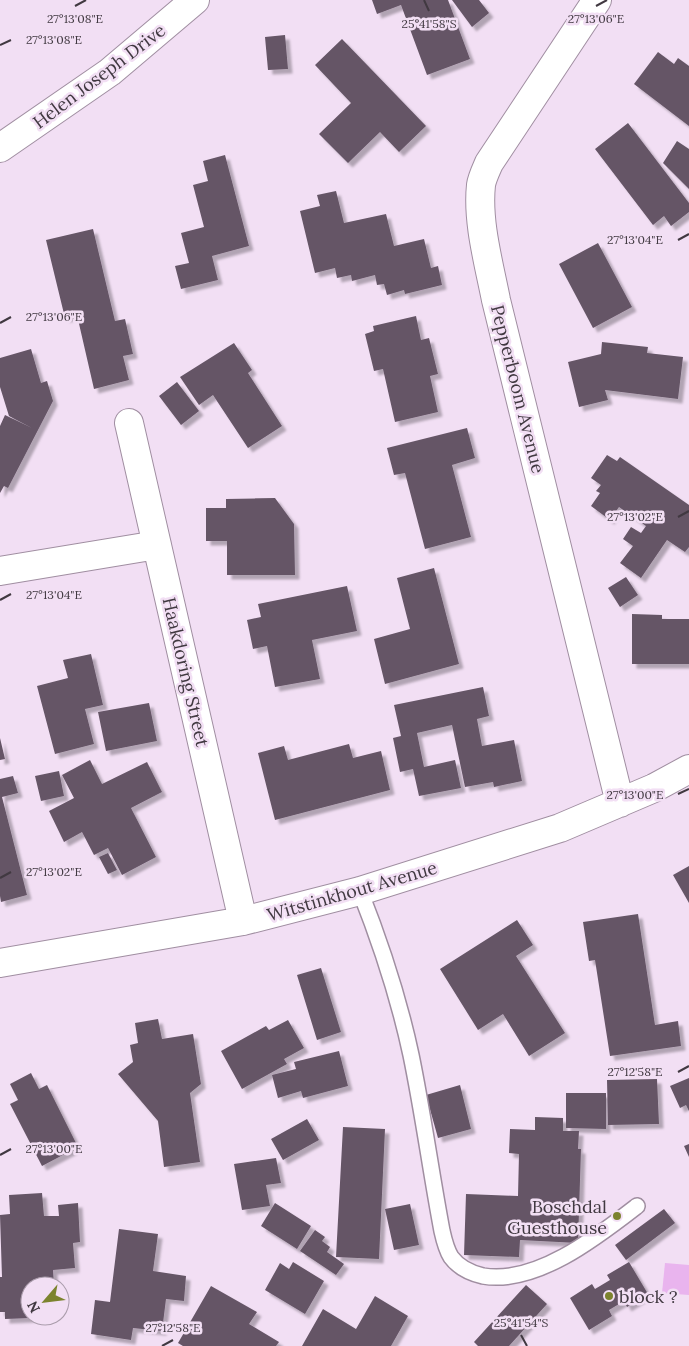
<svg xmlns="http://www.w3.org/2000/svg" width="689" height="1346" font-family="Lora,serif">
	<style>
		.water { fill: #e9b4ee }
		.building { fill: #655566; filter: url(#shadow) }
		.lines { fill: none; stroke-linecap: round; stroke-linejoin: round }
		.service-casing { stroke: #a08ea1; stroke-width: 18 }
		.minor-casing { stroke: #a08ea1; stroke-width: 30 }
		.tertiary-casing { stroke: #a08ea1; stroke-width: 30 }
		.service { stroke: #fff; stroke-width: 15 }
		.minor { stroke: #fff; stroke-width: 28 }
		.tertiary { stroke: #fff; stroke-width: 28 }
		.ticks { fill: none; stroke: #413941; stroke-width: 2 }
		.poi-dot { fill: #7c832e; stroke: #f2dff4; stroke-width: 2 }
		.labels { text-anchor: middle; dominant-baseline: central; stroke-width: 5; stroke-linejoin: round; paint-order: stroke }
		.street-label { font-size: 18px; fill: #413941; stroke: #f2dff4 }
		.poi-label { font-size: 18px; fill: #413941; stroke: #f2dff4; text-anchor: end }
		.ticks-label { font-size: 12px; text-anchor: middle; fill: #413941; stroke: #f2dff4; stroke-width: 5; stroke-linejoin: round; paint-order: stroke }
	</style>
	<defs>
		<filter id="shadow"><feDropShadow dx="4.5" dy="4.5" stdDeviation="1" flood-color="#0004"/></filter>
	</defs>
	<rect width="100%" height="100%" fill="#f2dff4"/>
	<path class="water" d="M 665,1263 L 689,1265 L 689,1295 L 662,1293 Z"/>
	<path class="building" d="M 372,0 L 448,0 L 470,59 L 427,75 L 401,5 L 377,14 Z
		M 452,0 L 479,0 L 489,13 L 472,27 Z
		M 285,35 L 288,69 L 268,70 L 265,37 Z
		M 342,39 L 426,126 L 399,152 L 380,132 L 348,163 L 319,134 L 351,103 L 315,65 Z
		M 658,52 L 674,64 L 678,58 L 689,66 L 689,126 L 634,84 Z
		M 628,123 L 689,203 L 689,212 L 671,226 L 664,216 L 653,225 L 595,149 Z
		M 677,141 L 689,149 L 689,189 L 663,163 Z
		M 225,155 L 249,246 L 212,256 L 218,280 L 181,289 L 175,266 L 189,263 L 181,233 L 204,227 L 193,185 L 208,181 L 203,161 Z
		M 336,191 L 344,223 L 386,214 L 394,246 L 424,239 L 431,268 L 438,266 L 442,285 L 405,294 L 404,290 L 387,295 L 384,284 L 377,285 L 375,275 L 352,281 L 351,275 L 337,278 L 335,268 L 315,273 L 300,211 L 320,206 L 317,195 Z
		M 93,229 L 115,321 L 125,319 L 133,354 L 123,356 L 129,380 L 94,389 L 77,315 L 65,318 L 46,240 Z
		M 598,243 L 632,307 L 593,328 L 559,264 Z
		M 416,316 L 421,340 L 429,338 L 438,374 L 430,376 L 438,412 L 395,422 L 383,369 L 374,371 L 365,334 L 374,331 L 373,326 Z
		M 602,342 L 648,347 L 647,353 L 683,357 L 678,399 L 605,390 L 608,400 L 579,407 L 568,362 L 601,354 Z
		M 234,343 L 252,370 L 248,373 L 282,426 L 248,448 L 213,395 L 199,405 L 180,377 Z
		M 31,349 L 41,383 L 47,381 L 53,401 L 8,488 L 4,486 L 0,493 L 0,426 L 5,415 L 32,428 L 9,416 L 0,387 L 0,358 Z
		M 177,382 L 199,411 L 181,425 L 159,396 Z
		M 467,428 L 475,458 L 452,465 L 471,537 L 425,549 L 405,473 L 394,475 L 387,448 Z
		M 607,455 L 617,461 L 620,457 L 689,505 L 689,547 L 685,552 L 667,540 L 641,578 L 620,563 L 633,546 L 623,539 L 631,527 L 641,533 L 646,526 L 619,507 L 610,520 L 591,506 L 600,493 L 596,491 L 601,485 L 591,478 Z
		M 275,498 L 294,524 L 295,575 L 227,575 L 227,541 L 206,541 L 206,508 L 226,508 L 226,499 Z
		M 434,568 L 459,664 L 385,684 L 374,639 L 410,629 L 397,578 Z
		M 626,577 L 638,595 L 620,607 L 608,588 Z
		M 347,586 L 357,631 L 312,640 L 320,679 L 275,687 L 267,646 L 253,649 L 247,620 L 261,617 L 258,604 Z
		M 632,614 L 662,615 L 662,619 L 689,619 L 689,664 L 632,664 Z
		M 91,654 L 103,705 L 85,709 L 94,744 L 55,754 L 37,686 L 68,678 L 63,660 Z
		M 483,687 L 489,716 L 477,719 L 482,746 L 514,740 L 522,781 L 494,787 L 493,782 L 465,787 L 452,725 L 417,733 L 424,767 L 455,760 L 461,788 L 419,796 L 413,769 L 400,772 L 393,738 L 401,736 L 394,705 Z
		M 149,703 L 157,741 L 106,751 L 98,712 Z
		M 0,738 L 5,759 L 0,760 Z
		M 349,744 L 353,758 L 381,751 L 390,790 L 275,820 L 258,753 L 284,746 L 288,760 Z
		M 90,760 L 102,784 L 147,762 L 162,792 L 131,808 L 156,857 L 122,875 L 108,848 L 94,855 L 82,832 L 64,842 L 49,811 L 74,798 L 62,775 Z
		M 59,771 L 64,796 L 41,801 L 35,776 Z
		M 13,776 L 18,793 L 2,797 L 27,895 L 1,902 L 0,896 L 0,779 Z
		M 108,853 L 117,870 L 108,874 L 99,857 Z
		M 689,866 L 689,903 L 673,875 Z
		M 638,914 L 655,1025 L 678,1021 L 681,1046 L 610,1056 L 595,960 L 589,961 L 583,922 Z
		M 517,920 L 533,945 L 516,956 L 565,1033 L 529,1056 L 503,1014 L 478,1030 L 440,969 Z
		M 321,968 L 341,1032 L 317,1040 L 297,975 Z
		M 158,1019 L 162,1039 L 193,1034 L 201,1084 L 190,1093 L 200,1162 L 164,1167 L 158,1121 L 118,1074 L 133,1062 L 130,1045 L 138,1043 L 135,1023 Z
		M 288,1020 L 304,1048 L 284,1059 L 287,1064 L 242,1089 L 221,1051 L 266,1026 L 269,1030 Z
		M 339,1051 L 348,1086 L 303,1098 L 301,1091 L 278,1098 L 272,1075 L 296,1069 L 294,1062 Z
		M 31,1073 L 39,1089 L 47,1085 L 78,1147 L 42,1166 L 10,1104 L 18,1100 L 10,1084 Z
		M 689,1078 L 689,1111 L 686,1105 L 680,1108 L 670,1086 Z
		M 657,1079 L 659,1124 L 608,1125 L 607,1080 Z
		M 460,1085 L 471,1129 L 438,1138 L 426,1095 Z
		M 566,1093 L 606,1093 L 606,1129 L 566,1128 Z
		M 535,1117 L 563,1118 L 563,1131 L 579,1131 L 578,1149 L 581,1149 L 578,1243 L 520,1240 L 519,1257 L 464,1255 L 466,1194 L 518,1196 L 519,1154 L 509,1153 L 510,1129 L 535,1130 Z
		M 307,1119 L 319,1140 L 283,1160 L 271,1139 Z
		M 343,1127 L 385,1129 L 379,1259 L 336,1257 Z
		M 689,1144 L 689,1157 L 684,1146 Z
		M 276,1158 L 281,1183 L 266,1185 L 270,1206 L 242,1210 L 234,1164 Z
		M 42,1193 L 44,1216 L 59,1216 L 58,1205 L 78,1203 L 80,1242 L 73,1243 L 75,1268 L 53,1270 L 54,1286 L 30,1286 L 30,1318 L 5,1319 L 5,1312 L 0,1312 L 0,1277 L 2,1277 L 0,1215 L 10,1214 L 9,1195 Z
		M 275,1203 L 311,1226 L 297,1249 L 261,1226 Z
		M 410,1204 L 419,1245 L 394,1250 L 385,1209 Z
		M 664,1209 L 675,1223 L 626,1260 L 615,1245 Z
		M 119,1229 L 158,1234 L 153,1271 L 186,1276 L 184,1301 L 166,1299 L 162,1331 L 133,1328 L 131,1340 L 91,1334 L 95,1300 L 110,1302 Z
		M 315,1230 L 325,1237 L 322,1241 L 330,1247 L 327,1252 L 344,1264 L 336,1275 L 300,1251 Z
		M 293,1262 L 324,1281 L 305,1314 L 265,1290 L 280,1263 L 289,1269 Z
		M 629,1262 L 648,1294 L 627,1307 L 624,1301 L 609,1310 L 612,1316 L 589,1330 L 570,1298 L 592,1284 L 595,1289 L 610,1280 L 607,1275 Z
		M 526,1285 L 547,1304 L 509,1346 L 478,1346 L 474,1342 Z
		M 211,1286 L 257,1312 L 249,1324 L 279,1342 L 276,1346 L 183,1346 L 178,1343 Z
		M 375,1296 L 408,1316 L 391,1346 L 302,1346 L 323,1309 L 356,1329 Z"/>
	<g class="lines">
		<defs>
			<path id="service" d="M 360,891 C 381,944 399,999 411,1055 C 423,1113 431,1173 442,1231 C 444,1240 446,1249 451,1257 C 459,1268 470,1273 483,1276 C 536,1285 597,1237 637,1206"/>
			<path id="minor" d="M 597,0 L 489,163 C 486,170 482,178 481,185 C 477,222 489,264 496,300 L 620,803
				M 129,423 L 243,921
				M 0,571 L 157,545
				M 0,963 L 243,921 L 360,891 L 560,828 L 654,788 L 689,769"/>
			<path id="tertiary" d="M 0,148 L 110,72 L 195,0"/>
		</defs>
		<use href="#service" class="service-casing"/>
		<use href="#minor" class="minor-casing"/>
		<use href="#tertiary" class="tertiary-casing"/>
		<use href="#service" class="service"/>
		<use href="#minor" class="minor"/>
		<use href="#tertiary" class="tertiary"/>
	</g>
	<path class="ticks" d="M 424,0 L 429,11M 75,6 L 86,0M 596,6 L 607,0M 0,45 L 11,40M 678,240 L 689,234M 0,323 L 11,317M 678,517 L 689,511M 0,600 L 11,594M 678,794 L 689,789M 0,878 L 11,872M 678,1072 L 689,1066M 0,1155 L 11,1149M 521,1335 L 527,1346M 162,1346 L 173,1340"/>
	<g class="poi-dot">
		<circle cx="617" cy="1216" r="5"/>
		<circle cx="609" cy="1296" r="5"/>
	</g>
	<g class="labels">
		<g class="street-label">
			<text transform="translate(99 76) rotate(-37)">Helen Joseph Drive</text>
			<text transform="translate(518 389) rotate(76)">Pepperboom Avenue</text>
			<text transform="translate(186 672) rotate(77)">Haakdoring Street</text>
			<text transform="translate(352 891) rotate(-16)">Witstinkhout Avenue</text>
		</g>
		<g class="poi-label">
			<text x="607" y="1206">Boschdal<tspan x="607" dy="21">Guesthouse</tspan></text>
			<text x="619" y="1296" text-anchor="start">block ?</text>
		</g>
	</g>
	<g class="ticks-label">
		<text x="596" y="23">27°13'06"E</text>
		<text x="75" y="23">27°13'08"E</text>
		<text x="429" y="28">25°41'58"S</text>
		<text x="54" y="44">27°13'08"E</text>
		<text x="635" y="244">27°13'04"E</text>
		<text x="54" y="321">27°13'06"E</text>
		<text x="635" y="521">27°13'02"E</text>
		<text x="54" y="599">27°13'04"E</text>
		<text x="635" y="799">27°13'00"E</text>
		<text x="54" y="876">27°13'02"E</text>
		<text x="635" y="1076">27°12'58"E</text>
		<text x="54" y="1153">27°13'00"E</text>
		<text x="521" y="1327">25°41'54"S</text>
		<text x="173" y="1332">27°12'58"E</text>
	</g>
	<g transform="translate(45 1301) rotate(242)"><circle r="24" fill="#f2dff4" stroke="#ab9dac"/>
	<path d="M0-4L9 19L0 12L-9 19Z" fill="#7c832e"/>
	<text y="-8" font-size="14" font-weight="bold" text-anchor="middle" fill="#413941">N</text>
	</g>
</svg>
